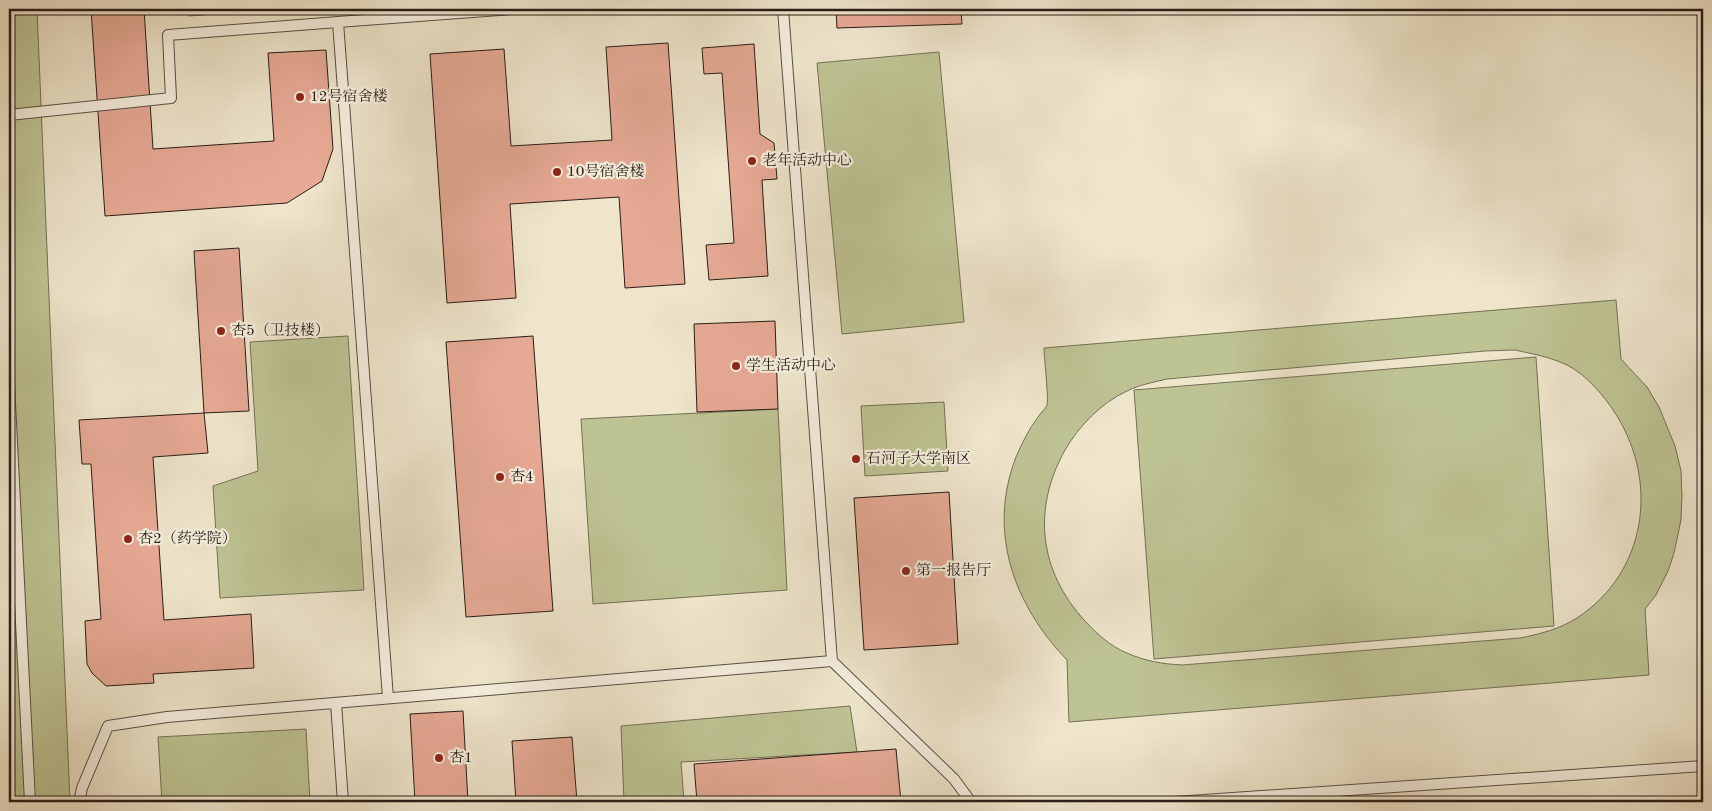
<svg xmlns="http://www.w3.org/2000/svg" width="1712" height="811" font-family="'Old Standard TT','Noto Serif SC',serif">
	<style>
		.green { fill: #bec393; stroke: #747056; fill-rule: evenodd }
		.building { fill: #e6a995; stroke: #2a1d18 }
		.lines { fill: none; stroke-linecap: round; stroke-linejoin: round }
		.service-casing { stroke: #5b4f45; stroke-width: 12 }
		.service { stroke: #f4eedd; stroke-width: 10 }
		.poi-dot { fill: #8f2418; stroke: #f4eedd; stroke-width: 2 }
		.labels { text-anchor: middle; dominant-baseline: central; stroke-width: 4.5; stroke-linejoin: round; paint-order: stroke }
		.poi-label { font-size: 15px; fill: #2a1d18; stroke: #f4eedd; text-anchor: start }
	</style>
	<rect width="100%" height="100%" fill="#eee5cb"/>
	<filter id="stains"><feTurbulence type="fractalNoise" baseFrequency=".004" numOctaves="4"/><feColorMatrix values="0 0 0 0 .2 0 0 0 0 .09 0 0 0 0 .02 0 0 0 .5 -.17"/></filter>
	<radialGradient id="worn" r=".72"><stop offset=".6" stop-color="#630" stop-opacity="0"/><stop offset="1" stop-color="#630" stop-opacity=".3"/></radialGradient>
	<path class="green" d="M 9,9 L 37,9 L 70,802 L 9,802 Z
		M 188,9 L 279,9 L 189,16 Z
		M 939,52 L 964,322 L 842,334 L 817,63 Z
		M 1616,300 L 1621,359 L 1647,387 L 1659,407 L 1675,446 L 1681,471 L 1682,496 L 1681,520 L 1674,553 L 1668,571 L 1656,595 L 1645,609 L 1649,675 L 1069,722 L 1067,660 C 1014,605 987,532 1016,457 C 1022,443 1029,429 1038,417 C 1040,413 1046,409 1047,405 C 1049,400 1044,357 1044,348 ZM 1515,350 C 1533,354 1550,357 1567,365 C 1587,375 1605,397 1617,416 C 1659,484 1646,573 1577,618 C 1560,629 1540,634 1520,638 L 1182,665 C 1162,664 1145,661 1127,653 C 1110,646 1097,634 1085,621 C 1039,571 1032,509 1065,450 C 1079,426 1101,403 1127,391 C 1139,385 1154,382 1167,379 L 1485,351 Z
		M 348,336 L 364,590 L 220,598 L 213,486 L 258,471 L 250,342 Z
		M 1536,357 L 1554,626 L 1154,659 L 1134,390 Z
		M 944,402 L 948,471 L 865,476 L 861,406 Z
		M 778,409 L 787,590 L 593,604 L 581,419 Z
		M 850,706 L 857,752 L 681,762 L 684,802 L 624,802 L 621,726 Z
		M 306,729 L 310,802 L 162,802 L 158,737 Z"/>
	<path class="building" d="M 91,9 L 144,9 L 153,149 L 274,141 L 268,53 L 326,50 L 333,149 L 322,181 L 287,203 L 105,216 Z
		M 836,9 L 961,9 L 962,24 L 837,28 Z
		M 668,43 L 685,284 L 625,288 L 619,197 L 510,204 L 516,298 L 447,303 L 430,54 L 504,49 L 511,146 L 612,140 L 606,47 Z
		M 754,44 L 760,134 L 774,143 L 777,179 L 762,180 L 768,276 L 709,280 L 706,245 L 734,243 L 722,73 L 704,74 L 702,48 Z
		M 239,248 L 249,411 L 204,413 L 194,251 Z
		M 775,321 L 778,409 L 697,412 L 694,324 Z
		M 533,336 L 553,611 L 466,617 L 446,342 Z
		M 204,413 L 208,453 L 153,457 L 164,620 L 251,614 L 254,668 L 153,674 L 154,683 L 106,686 L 92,673 L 87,664 L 85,621 L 101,619 L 91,464 L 82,464 L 79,420 Z
		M 949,492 L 958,644 L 864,650 L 854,498 Z
		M 463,711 L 468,802 L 415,802 L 410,714 Z
		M 572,737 L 577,802 L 516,802 L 512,741 Z
		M 896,749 L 901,802 L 697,802 L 694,764 Z"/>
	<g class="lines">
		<defs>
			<path id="service" d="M 783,9 L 832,661
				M 9,115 L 171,98 L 168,35 L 338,22
				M 9,383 L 30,802
				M 388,698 L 338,22 L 512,9
				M 336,703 L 343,802
				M 79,802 L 82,788 L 108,726 L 167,717 L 832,661 L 954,779 L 971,802
				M 1175,802 L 1703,766"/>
		</defs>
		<use href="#service" class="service-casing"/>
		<use href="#service" class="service"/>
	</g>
	<g class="poi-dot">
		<circle cx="300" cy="97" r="5"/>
		<circle cx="752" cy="161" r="5"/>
		<circle cx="557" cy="172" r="5"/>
		<circle cx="221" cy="331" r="5"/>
		<circle cx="736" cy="366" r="5"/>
		<circle cx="856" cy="459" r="5"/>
		<circle cx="500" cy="477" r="5"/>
		<circle cx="128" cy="539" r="5"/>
		<circle cx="906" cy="571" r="5"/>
		<circle cx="439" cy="758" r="5"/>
	</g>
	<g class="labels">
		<g class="poi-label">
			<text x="310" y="97">12号宿舍楼</text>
			<text x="762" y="161">老年活动中心</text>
			<text x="567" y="172">10号宿舍楼</text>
			<text x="231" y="331">杏5（卫技楼）</text>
			<text x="746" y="366">学生活动中心</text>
			<text x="866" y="459">石河子大学南区</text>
			<text x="510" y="477">杏4</text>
			<text x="138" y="539">杏2（药学院）</text>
			<text x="916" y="571">第一报告厅</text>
			<text x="449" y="758">杏1</text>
		</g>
	</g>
	<rect width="1712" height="811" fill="none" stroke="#eee5cb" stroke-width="30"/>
	<rect x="10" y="10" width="1692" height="791" fill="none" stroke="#2a1d18" stroke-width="2.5"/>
	<rect x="15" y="15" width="1682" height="781" fill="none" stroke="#2a1d18"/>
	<rect width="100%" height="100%" filter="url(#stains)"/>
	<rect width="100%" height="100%" fill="url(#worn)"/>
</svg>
